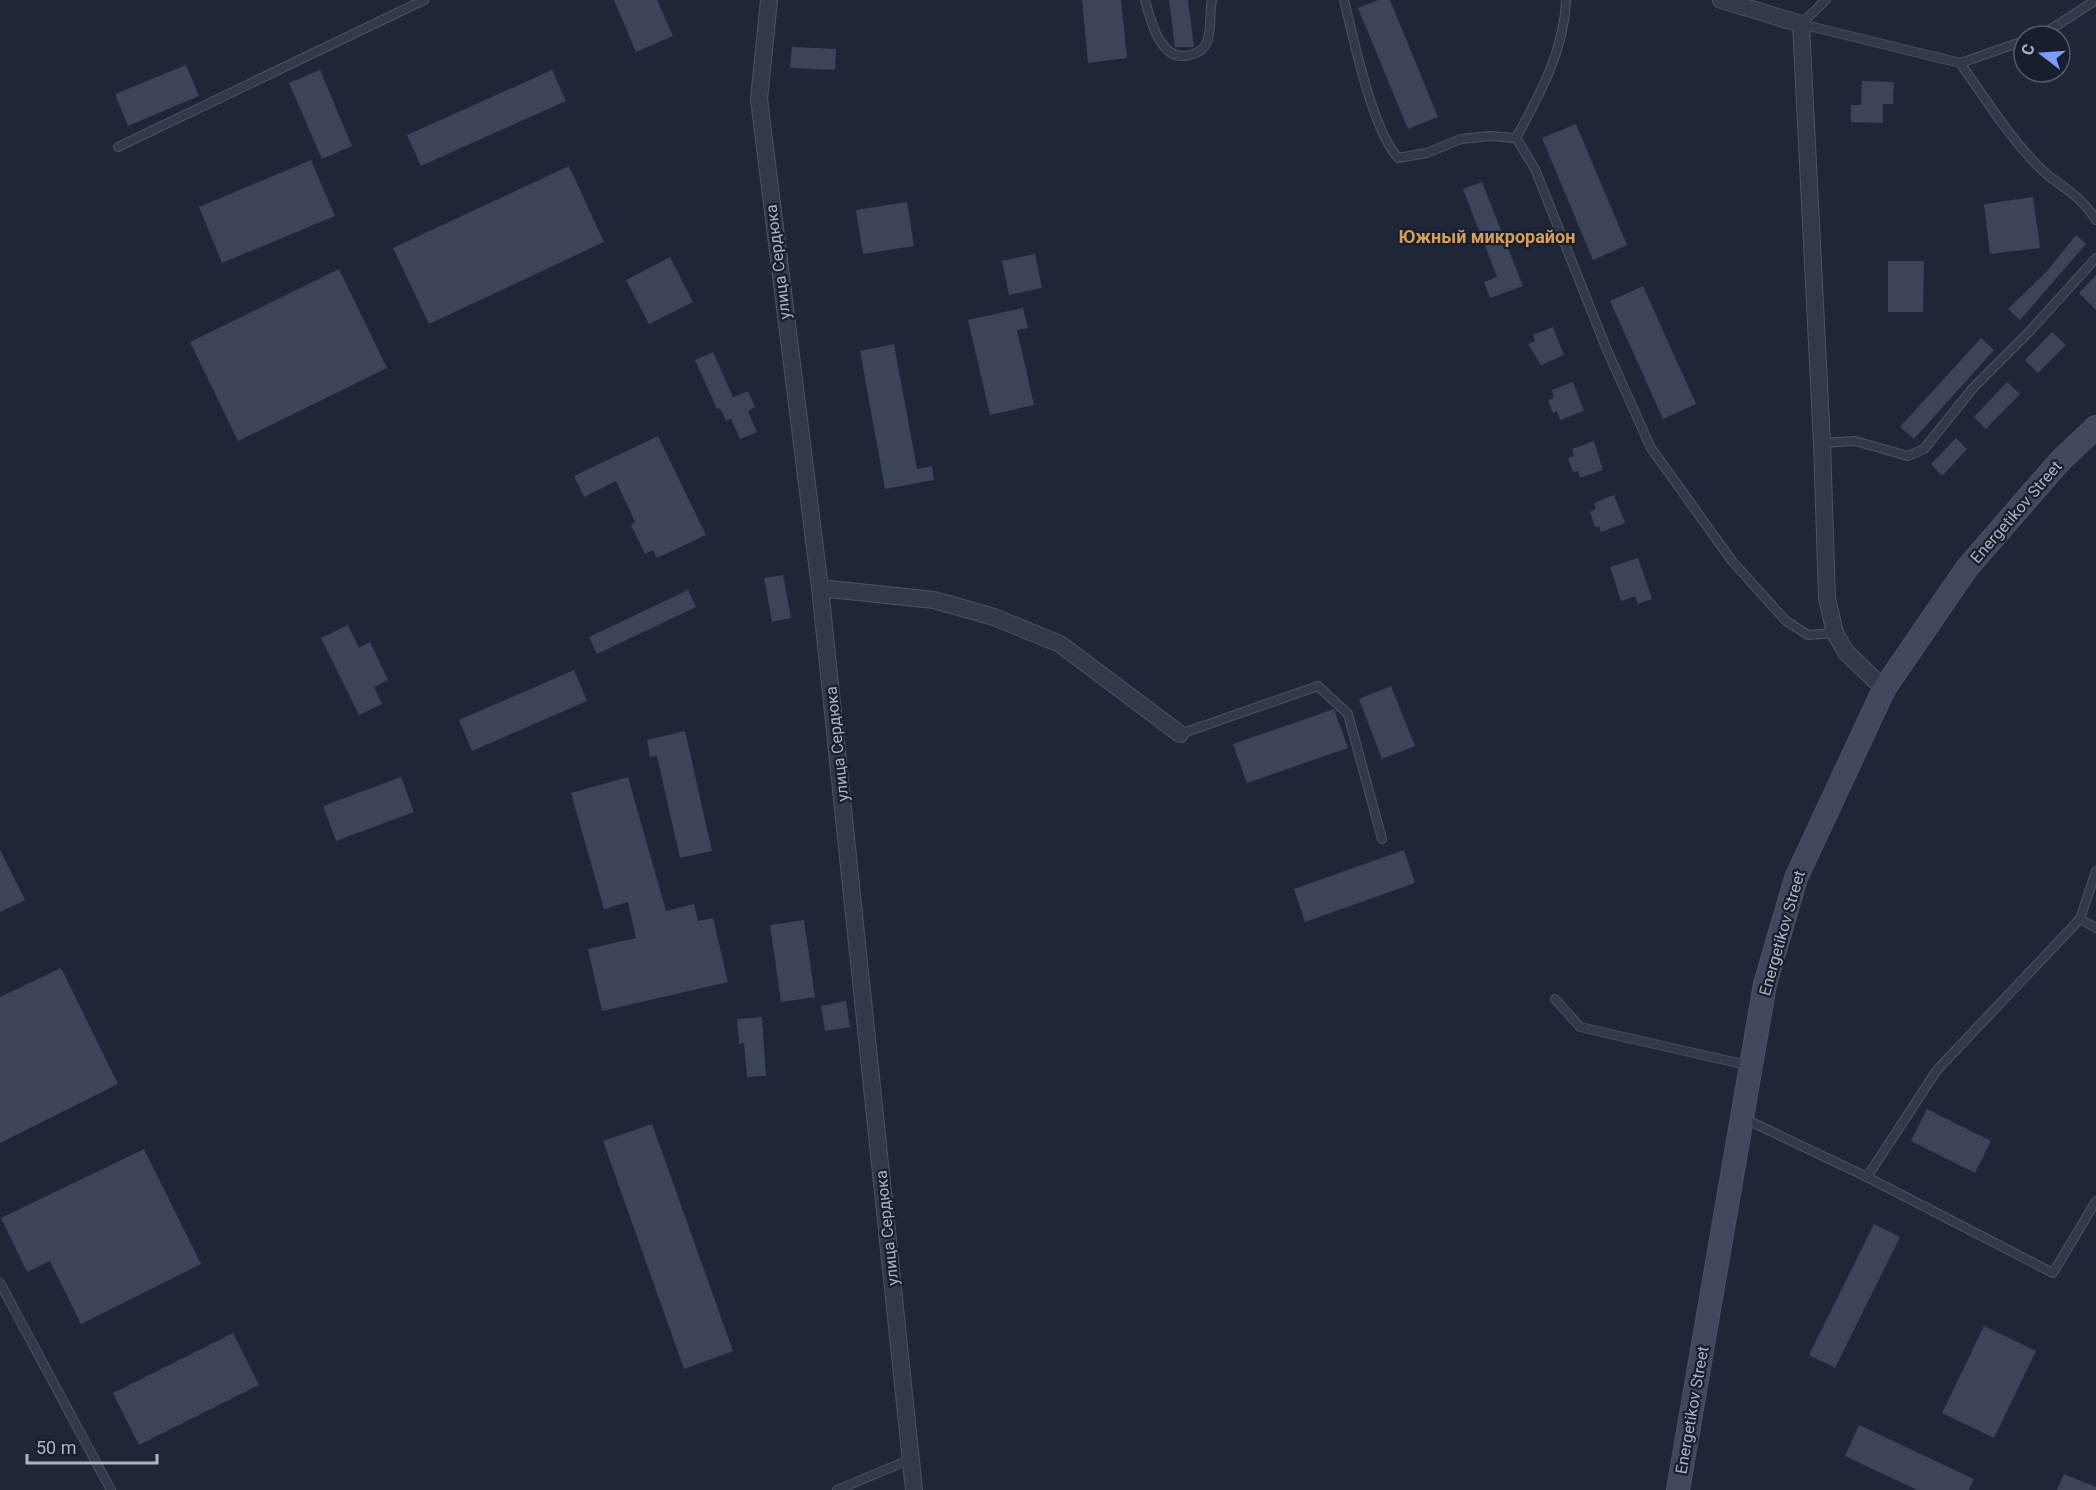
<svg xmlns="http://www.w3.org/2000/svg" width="2096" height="1490" font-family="Roboto,sans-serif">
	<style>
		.building { fill: #3b4458 }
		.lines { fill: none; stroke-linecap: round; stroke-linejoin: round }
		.lane-casing { stroke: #4d5363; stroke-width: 10 }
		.street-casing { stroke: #4d5363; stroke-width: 18 }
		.secondary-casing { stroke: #4d5363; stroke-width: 24 }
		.lane { stroke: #333948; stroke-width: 8 }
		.street { stroke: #333948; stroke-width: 16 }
		.secondary { stroke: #41475c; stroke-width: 22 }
		.labels { text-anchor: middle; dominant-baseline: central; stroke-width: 4.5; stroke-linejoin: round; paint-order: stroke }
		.street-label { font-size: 16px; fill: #adb3c5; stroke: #191e2d }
		.neighbourhood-label { font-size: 18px; font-weight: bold; fill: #d6a057; stroke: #191e2d }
	</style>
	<rect width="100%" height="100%" fill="#1f2638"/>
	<path class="building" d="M 614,0 L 657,0 L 673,36 L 636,52 Z
		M 1082,0 L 1121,0 L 1127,58 L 1088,63 Z
		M 1169,0 L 1188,0 L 1194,47 L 1175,47 Z
		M 1378,0 L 1390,0 L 1438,117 L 1408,129 L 1358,8 Z
		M 792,47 L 836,49 L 835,70 L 790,68 Z
		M 186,65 L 199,96 L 128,126 L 115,94 Z
		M 320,70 L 352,146 L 322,159 L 289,83 Z
		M 552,70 L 566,101 L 421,166 L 407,135 Z
		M 1862,81 L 1894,82 L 1893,104 L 1883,104 L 1883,123 L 1851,122 L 1851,105 L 1861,105 Z
		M 1576,124 L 1627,245 L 1593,260 L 1542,138 Z
		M 311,160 L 335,216 L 222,263 L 199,207 Z
		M 569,166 L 604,242 L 429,324 L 393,248 Z
		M 1482,182 L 1523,286 L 1490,298 L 1484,282 L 1497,277 L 1463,189 Z
		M 2033,197 L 2040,248 L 1990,254 L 1984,204 Z
		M 907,202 L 914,246 L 863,254 L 856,210 Z
		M 2076,235 L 2086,244 L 2020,320 L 2008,309 L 2047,271 Z
		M 1035,254 L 1042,288 L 1009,295 L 1002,261 Z
		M 670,257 L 693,302 L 649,324 L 626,280 Z
		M 1888,261 L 1924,261 L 1923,312 L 1888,312 Z
		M 339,269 L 387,368 L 238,441 L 190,342 Z
		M 2096,275 L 2096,310 L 2079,293 Z
		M 1643,286 L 1696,404 L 1663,419 L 1610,301 Z
		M 1023,308 L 1028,328 L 1017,330 L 1034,405 L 990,415 L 968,320 Z
		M 1553,327 L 1564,355 L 1541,365 L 1528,344 L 1535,341 L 1533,335 Z
		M 2052,332 L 2066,345 L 2038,373 L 2025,360 Z
		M 1981,338 L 1994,350 L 1914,439 L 1900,427 Z
		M 894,344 L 917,469 L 932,466 L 934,480 L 885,489 L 860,351 Z
		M 713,352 L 733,397 L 748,391 L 755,407 L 748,411 L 757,432 L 740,439 L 731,419 L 726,421 L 720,408 L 717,409 L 695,360 Z
		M 1573,382 L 1584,411 L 1560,420 L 1557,411 L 1553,413 L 1548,400 L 1554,398 L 1552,390 Z
		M 2007,382 L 2020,394 L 1986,429 L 1974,417 Z
		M 658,436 L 706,535 L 657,558 L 653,550 L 645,554 L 631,525 L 635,522 L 616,481 L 584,497 L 574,476 Z
		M 1956,438 L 1967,449 L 1942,476 L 1931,464 Z
		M 1594,441 L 1603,470 L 1580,478 L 1578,471 L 1573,472 L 1568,458 L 1574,456 L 1572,449 Z
		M 1614,495 L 1625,523 L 1601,532 L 1599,526 L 1595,527 L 1590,512 L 1596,509 L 1594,503 Z
		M 1638,558 L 1652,599 L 1638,604 L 1635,596 L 1621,601 L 1610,567 Z
		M 783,575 L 791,618 L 772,622 L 764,578 Z
		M 688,590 L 696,607 L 597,654 L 589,637 Z
		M 348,625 L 359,648 L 370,642 L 388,680 L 374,687 L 382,704 L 359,715 L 321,638 Z
		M 574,670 L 587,701 L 472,751 L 459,720 Z
		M 1391,686 L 1415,746 L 1382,759 L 1359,699 Z
		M 1334,709 L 1348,748 L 1247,783 L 1233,744 Z
		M 685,731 L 712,851 L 680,858 L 657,756 L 650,757 L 647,740 Z
		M 401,777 L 414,812 L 336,841 L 323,806 Z
		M 628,777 L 666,911 L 694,904 L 698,921 L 713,918 L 728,982 L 602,1011 L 588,949 L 636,938 L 628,902 L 604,909 L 571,793 Z
		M 0,850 L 25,900 L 0,912 Z
		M 1404,850 L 1415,883 L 1305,922 L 1294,889 Z
		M 804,920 L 815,997 L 781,1002 L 770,925 Z
		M 61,968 L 118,1084 L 0,1143 L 0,997 Z
		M 846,1001 L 850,1027 L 825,1031 L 821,1006 Z
		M 762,1017 L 766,1076 L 747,1077 L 744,1043 L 739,1044 L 737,1019 Z
		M 1927,1109 L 1991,1141 L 1975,1173 L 1911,1141 Z
		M 652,1124 L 733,1351 L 684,1369 L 603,1141 Z
		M 144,1149 L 201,1264 L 81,1324 L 50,1261 L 27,1272 L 1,1218 Z
		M 1874,1224 L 1900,1237 L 1835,1368 L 1809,1355 Z
		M 1984,1326 L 2036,1351 L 1994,1438 L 1942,1413 Z
		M 233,1333 L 259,1385 L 139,1445 L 113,1393 Z
		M 1859,1425 L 1974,1479 L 1969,1490 L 1917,1490 L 1845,1456 Z
		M 2064,1474 L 2096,1487 L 2096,1490 L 2057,1490 Z"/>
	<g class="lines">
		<defs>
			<path id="lane" d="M 1145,0 C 1151,21 1160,63 1190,55 C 1198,53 1204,50 1207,42 C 1212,29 1209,14 1212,0
				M 1344,0 C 1354,40 1372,129 1398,158 L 1427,153 L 1461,139 L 1490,136 L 1516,138
				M 1566,0 C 1564,51 1540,94 1516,138 L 1535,169 L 1607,350 L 1651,448 L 1732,561 L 1786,621 L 1808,635 L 1835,633
				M 1826,0 L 1801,24 L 1960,63 L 2024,41
				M 2040,36 L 2096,0
				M 1960,63 C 1986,99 2010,139 2042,170 C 2064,190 2079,193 2096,220
				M 118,147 L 424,0
				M 1822,443 L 1855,441 L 1908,456 L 1924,449 L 1973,388 L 2030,331 L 2096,258
				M 1180,734 L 1318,686 L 1348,714 L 1382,839
				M 2080,919 L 2096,871
				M 1555,999 L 1580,1027 L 1751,1066
				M 1745,1119 L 1867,1177 L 2053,1273 L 2096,1201
				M 1867,1177 L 1937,1070 L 2080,919 L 2096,928
				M 0,1283 L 111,1490
				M 837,1490 L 911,1459"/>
			<path id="street" d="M 769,0 L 759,99 L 820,588 L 914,1490
				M 1721,0 L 1801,24 L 1822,443 L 1827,598 L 1835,633 L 1846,652 L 1884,689
				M 820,588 L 934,600 L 994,617 L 1060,644 L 1180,734"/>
			<path id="secondary" d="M 1678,1490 L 1765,984 L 1796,878 L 1884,689 L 1967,568 L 2060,461 L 2096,427"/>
		</defs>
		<use href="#lane" class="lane-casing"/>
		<use href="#street" class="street-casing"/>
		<use href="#secondary" class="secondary-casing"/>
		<use href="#lane" class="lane"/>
		<use href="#street" class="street"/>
		<use href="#secondary" class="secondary"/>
	</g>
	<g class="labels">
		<g class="street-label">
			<text transform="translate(778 262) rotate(-97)">улица Сердюка</text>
			<text transform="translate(2016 512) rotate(-49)">Energetikov Street</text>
			<text transform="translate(837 744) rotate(-96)">улица Сердюка</text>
			<text transform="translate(1782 933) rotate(-74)">Energetikov Street</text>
			<text transform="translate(887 1228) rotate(-96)">улица Сердюка</text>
			<text transform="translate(1692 1410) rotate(-80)">Energetikov Street</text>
		</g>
		<g class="neighbourhood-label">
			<text x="1487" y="236">Южный микрорайон</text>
		</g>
	</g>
	<g transform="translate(2042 54) rotate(287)"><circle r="28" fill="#191e2d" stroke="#545a6a" stroke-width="1.5"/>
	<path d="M0-4.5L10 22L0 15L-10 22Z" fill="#7c9cfb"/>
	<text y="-9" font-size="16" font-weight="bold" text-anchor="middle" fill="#adb3c5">С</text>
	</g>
	<path d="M27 1454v9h130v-9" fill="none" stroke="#adb3c5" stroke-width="3"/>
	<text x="36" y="1454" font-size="18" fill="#adb3c5" stroke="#191e2d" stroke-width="4.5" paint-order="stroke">50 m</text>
</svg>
